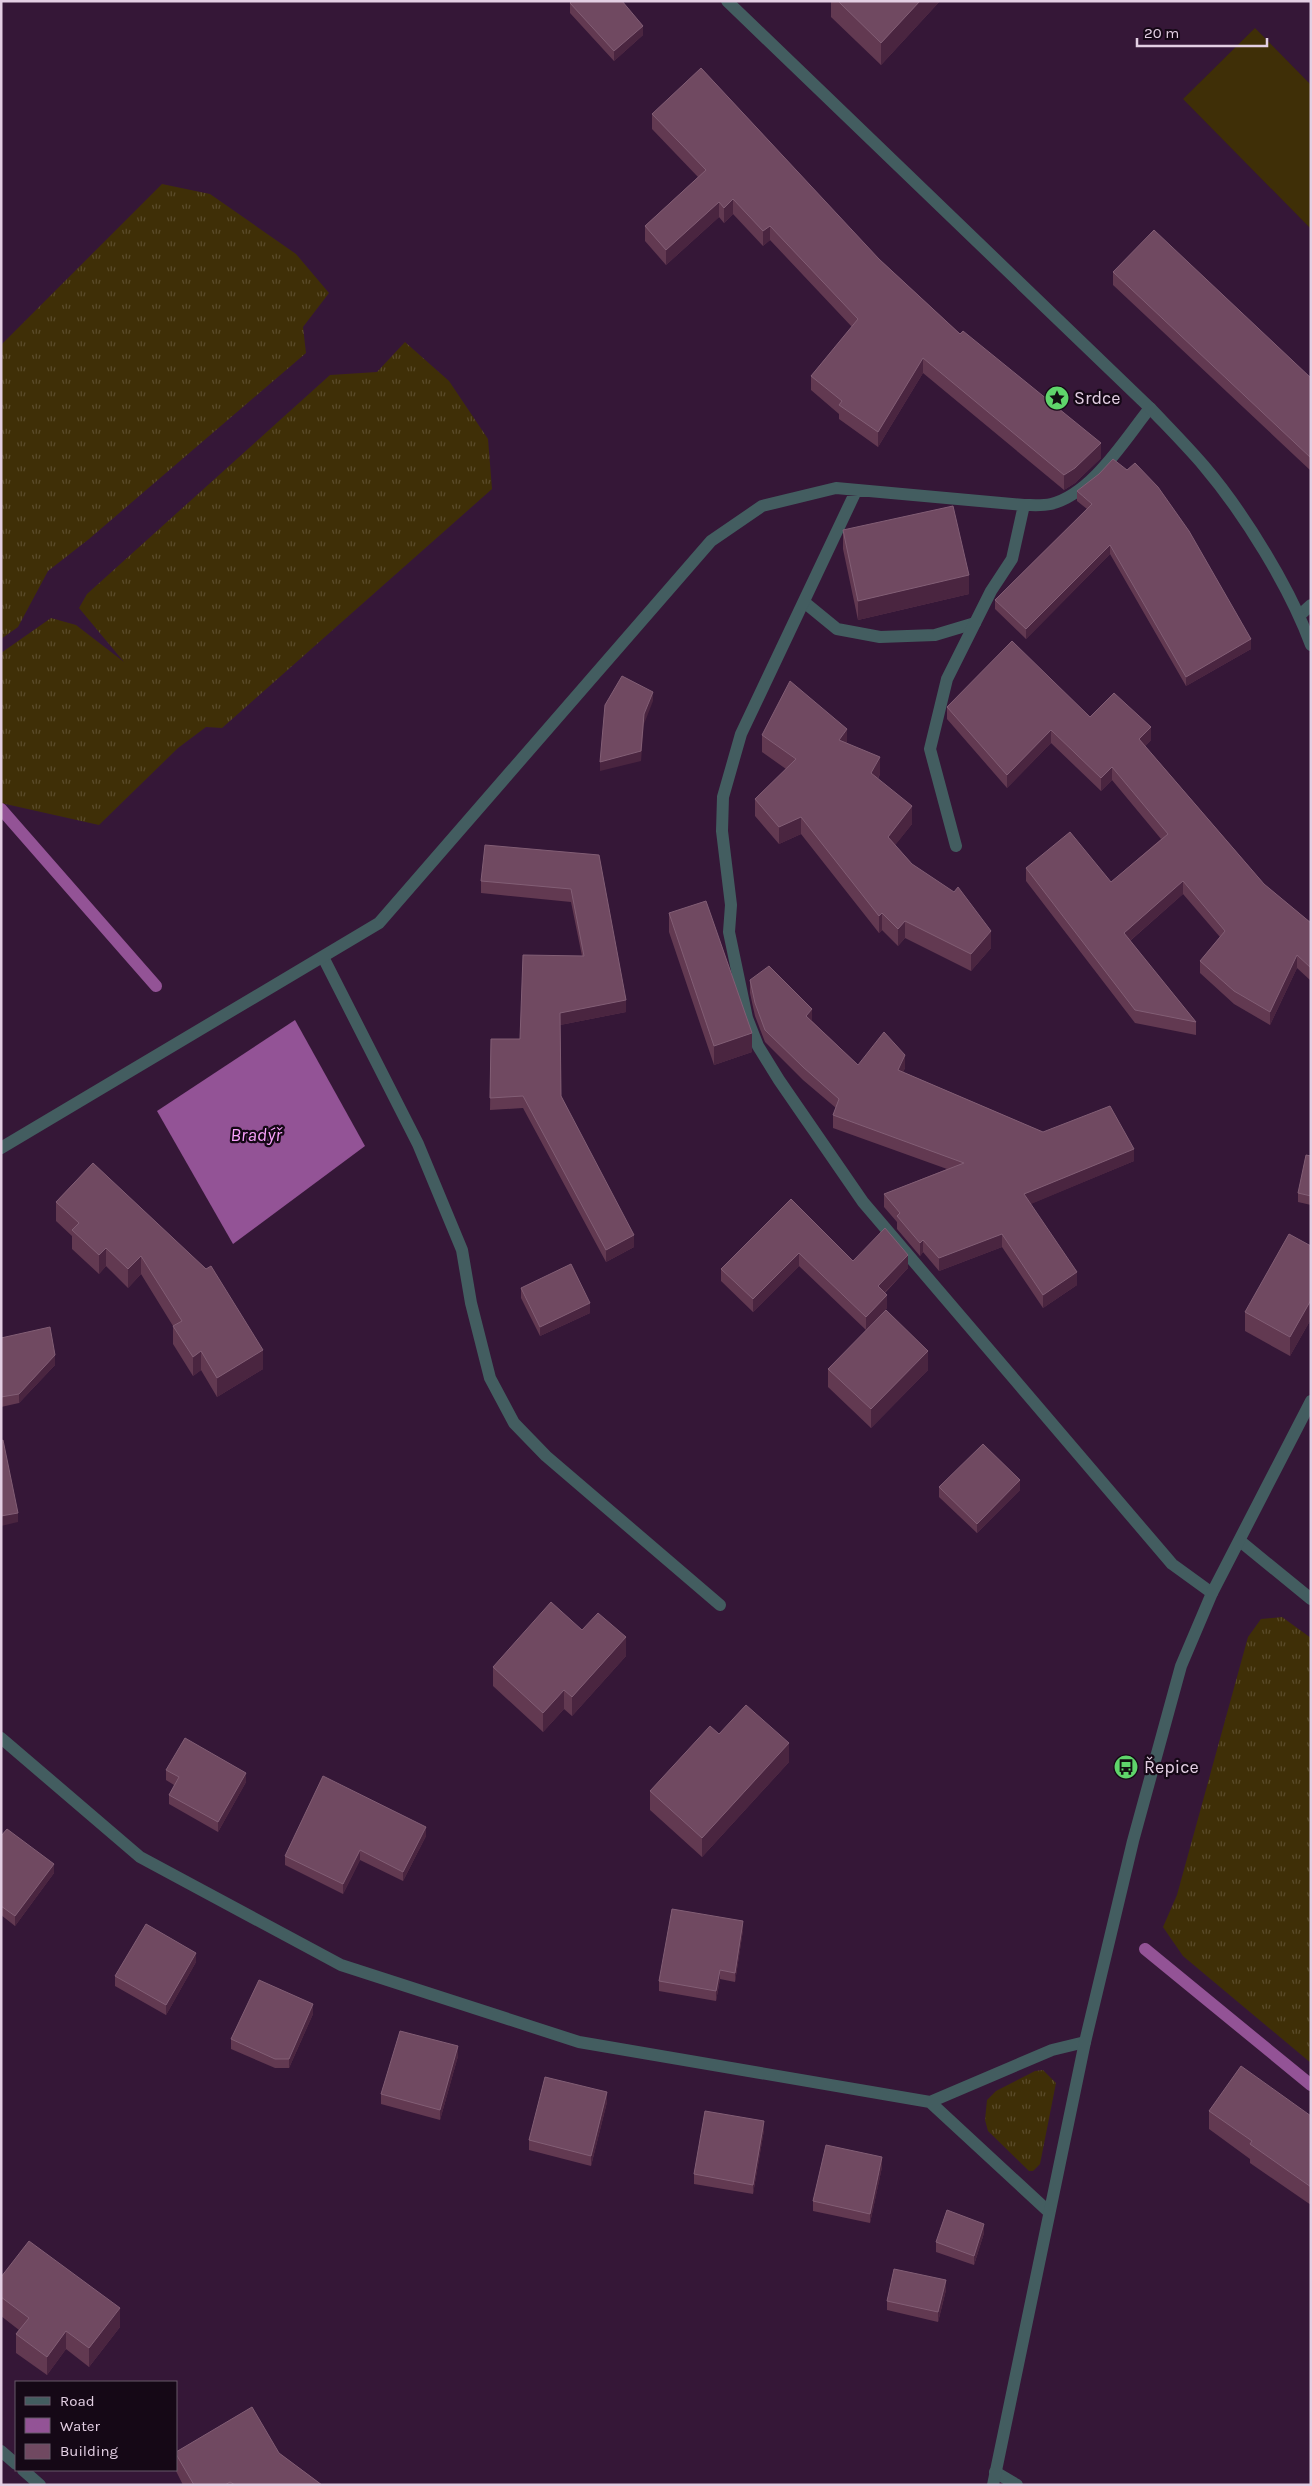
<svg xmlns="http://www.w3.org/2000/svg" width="1312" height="2486" font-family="Karla,sans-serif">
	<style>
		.grass { fill: url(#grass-tufts) }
		.garden { fill: #3f2f07 }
		.water { fill: #935396 }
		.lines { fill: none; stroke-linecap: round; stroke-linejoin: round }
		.stream { stroke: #935396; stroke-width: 12 }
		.service { stroke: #435d60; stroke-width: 12 }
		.minor { stroke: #435d60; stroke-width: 12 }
		.tertiary { stroke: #435d60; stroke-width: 12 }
		.wall { fill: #623951 }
		.shaded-wall { fill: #4a2540 }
		.building { fill: #704961; stroke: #825e75 }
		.labels { text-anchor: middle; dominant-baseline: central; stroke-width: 4.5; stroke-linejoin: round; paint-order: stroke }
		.poi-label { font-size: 18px; fill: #e3cfe3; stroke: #150816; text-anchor: start }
		.water-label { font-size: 19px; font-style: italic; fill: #f9a2fc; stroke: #150816 }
	</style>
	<defs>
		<pattern id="grass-tufts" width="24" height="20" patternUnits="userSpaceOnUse" patternTransform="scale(1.25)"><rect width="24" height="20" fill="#3f2f07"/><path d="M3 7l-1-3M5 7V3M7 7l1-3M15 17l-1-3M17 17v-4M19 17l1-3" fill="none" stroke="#5b4c2b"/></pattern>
	</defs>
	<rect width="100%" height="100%" fill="#351737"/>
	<path class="grass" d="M 162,184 L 210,194 L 296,254 L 329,293 L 303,327 L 306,353 L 89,539 L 48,571 L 18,627 L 1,639 L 1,345 Z
		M 405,342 L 449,381 L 488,439 L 492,489 L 222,728 L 206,727 L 178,748 L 99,825 L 1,803 L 1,653 L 51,618 L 76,625 L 124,662 L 79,608 L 87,594 L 330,375 L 377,372 Z
		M 1282,1617 L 1311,1638 L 1311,2063 L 1183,1956 L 1163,1927 L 1177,1895 L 1248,1637 L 1261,1619 Z
		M 1043,2070 L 1056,2083 L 1040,2164 L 1033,2171 L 1029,2171 L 988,2131 L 985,2120 L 987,2100 L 996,2091 L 1035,2071 Z"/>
	<path class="garden" d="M 1255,28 L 1311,85 L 1311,229 L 1183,99 Z"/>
	<path class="water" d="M 295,1020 L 365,1146 L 233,1244 L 157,1111 Z"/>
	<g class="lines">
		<path class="stream" d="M 1,809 L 156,986
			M 1145,1949 L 1311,2085"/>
		<path class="service" d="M 804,602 L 837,629 L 880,637 L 935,635 L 975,623
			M 323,957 L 418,1144 L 462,1250 L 471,1303 L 490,1378 L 514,1423 L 546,1456 L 720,1605
			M 995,2472 L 1017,2485"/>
		<path class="minor" d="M 856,491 L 741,734 L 723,797 L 722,831 L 731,905 L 729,932 L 747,1018 L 758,1046 L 779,1080 L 863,1202 L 1172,1564 L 1212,1593
			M 1300,615 L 1311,605
			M 956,846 L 930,749 L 947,679 L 991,591 L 1012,559 L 1024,505
			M 1,1148 L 379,923 L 711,541 L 762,506 L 836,488 L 1024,505 C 1032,505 1042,506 1051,504 C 1092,494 1125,439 1150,408
			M 1240,1541 L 1311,1599
			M 1,1738 L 140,1857 L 341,1965 L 579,2042 L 930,2102 L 1049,2212
			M 930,2102 L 1052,2050 L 1085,2042
			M 1,2451 L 16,2464
			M 23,2470 L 40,2485"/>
		<path class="tertiary" d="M 727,1 L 1150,408 C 1168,427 1187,446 1204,466 C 1244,513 1290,588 1311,645
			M 993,2485 L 1085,2042 L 1133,1841 L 1181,1666 L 1212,1593 L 1311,1401"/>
	</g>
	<path class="wall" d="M 831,1 L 940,1 L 881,65 L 831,17 Z
		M 570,3 L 643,35 L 614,61 L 570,13 Z
		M 652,114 L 879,259 L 960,334 L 1101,458 L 1075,483 L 1064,490 L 923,373 L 878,447 L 839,419 L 839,414 L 811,390 L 811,376 L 852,327 L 770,240 L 763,246 L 733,214 L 724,223 L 719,217 L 666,265 L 645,241 L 645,226 L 698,177 L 652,129 Z
		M 1113,272 L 1311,378 L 1311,471 L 1113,285 Z
		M 1077,491 L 1251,639 L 1251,649 L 1186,686 L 1110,554 L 1026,639 L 995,609 L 995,600 L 1087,509 L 1077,501 Z
		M 843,530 L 969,594 L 858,620 L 843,549 Z
		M 947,707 L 1090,717 L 1151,740 L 1145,746 L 1264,884 L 1311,923 L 1311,981 L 1297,968 L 1270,1025 L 1234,1004 L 1200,973 L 1200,961 L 1220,937 L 1183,894 L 1130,941 L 1196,1022 L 1196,1035 L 1135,1023 L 1026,881 L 1026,868 L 1111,882 L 1161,839 L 1112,780 L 1101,791 L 1051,743 L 1007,788 L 947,719 Z
		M 762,735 L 847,743 L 880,774 L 878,779 L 912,824 L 895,845 L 912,864 L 991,948 L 971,971 L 905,938 L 898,946 L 882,930 L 879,933 L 801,834 L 779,844 L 755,816 L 755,799 L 786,769 L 762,752 Z
		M 599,855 L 626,1012 L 560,1025 L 561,1096 L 634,1247 L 606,1262 L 523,1108 L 490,1110 L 491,1039 L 520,1039 L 582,956 L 571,902 L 481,893 L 481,881 Z
		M 669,913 L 752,1052 L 714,1065 L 669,932 Z
		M 750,980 L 812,1021 L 858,1065 L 905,1068 L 903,1072 L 1043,1132 L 1134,1161 L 1030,1204 L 1077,1285 L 1043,1308 L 1002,1247 L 939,1271 L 923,1252 L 920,1256 L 897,1229 L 897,1222 L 884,1207 L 884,1194 L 947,1169 L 833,1128 L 833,1115 L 836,1108 L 803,1080 L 765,1042 L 755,1016 L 750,993 Z
		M 1311,1156 L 1311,1205 L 1298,1202 L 1298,1193 Z
		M 93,1163 L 263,1369 L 217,1397 L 201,1370 L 193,1376 L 173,1344 L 173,1326 L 141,1274 L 128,1288 L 106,1266 L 99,1274 L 72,1249 L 72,1236 L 56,1221 L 56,1202 Z
		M 791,1199 L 853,1261 L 908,1268 L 885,1293 L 887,1308 L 866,1330 L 799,1266 L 753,1312 L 721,1281 L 721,1269 Z
		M 1311,1246 L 1311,1319 L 1290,1356 L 1245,1331 L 1245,1312 Z
		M 521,1288 L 590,1313 L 540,1336 L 521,1298 Z
		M 1,1338 L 55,1365 L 19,1403 L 1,1407 Z
		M 828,1369 L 928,1370 L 871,1428 L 828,1387 Z
		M 939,1487 L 1020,1490 L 977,1533 L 939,1497 Z
		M 582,1630 L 626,1656 L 572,1716 L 564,1709 L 543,1732 L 493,1686 L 493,1667 Z
		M 789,1762 L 702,1857 L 650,1810 L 650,1791 Z
		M 166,1770 L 246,1782 L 218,1832 L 169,1804 L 169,1795 L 174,1785 L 166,1780 Z
		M 1,1836 L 54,1873 L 15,1926 L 1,1915 Z
		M 426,1836 L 403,1881 L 360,1860 L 343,1894 L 285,1865 L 285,1856 Z
		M 743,1930 L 735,1982 L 720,1979 L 716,2001 L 659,1991 L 659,1981 Z
		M 196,1962 L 166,2015 L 115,1986 L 115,1976 Z
		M 313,2014 L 289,2068 L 275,2068 L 231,2049 L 231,2039 Z
		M 458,2056 L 440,2120 L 381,2104 L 381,2094 Z
		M 607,2102 L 591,2166 L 529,2150 L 529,2140 Z
		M 1209,2111 L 1311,2116 L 1311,2205 L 1250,2163 L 1250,2159 L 1209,2129 Z
		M 764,2130 L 753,2194 L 694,2184 L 694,2174 Z
		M 882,2167 L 870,2223 L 813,2211 L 813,2201 Z
		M 984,2233 L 974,2265 L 936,2252 L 936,2242 Z
		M 1,2277 L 120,2327 L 89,2367 L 66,2349 L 47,2375 L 16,2353 L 16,2334 L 19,2330 L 1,2316 Z
		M 946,2290 L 938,2322 L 887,2310 L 887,2301 Z
		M 176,2452 L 279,2453 L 322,2485 L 183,2485 L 176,2471 Z"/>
	<path class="shaded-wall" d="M 920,1 L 940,1 L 881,65 L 881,43 Z
		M 643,26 L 643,35 L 614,61 L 614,51 Z
		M 733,199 L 733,214 L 724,223 L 724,208 Z
		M 719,202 L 719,217 L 666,265 L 666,250 Z
		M 770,226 L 770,240 L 763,246 L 763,231 Z
		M 923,358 L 923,373 L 878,447 L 878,432 Z
		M 1101,443 L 1101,458 L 1075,483 L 1064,490 L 1064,475 Z
		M 1110,545 L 1110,554 L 1026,639 L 1026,629 Z
		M 969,575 L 969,594 L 858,620 L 858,601 Z
		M 1251,639 L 1251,649 L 1186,686 L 1186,677 Z
		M 653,692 L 653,701 L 644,724 L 641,761 L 600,771 L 600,762 L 644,714 Z
		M 1151,727 L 1151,740 L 1139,752 L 1139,739 Z
		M 847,729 L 847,746 L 839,740 Z
		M 1051,730 L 1051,743 L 1007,788 L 1007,775 Z
		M 880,757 L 880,774 L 871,790 L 871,773 Z
		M 1112,767 L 1112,780 L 1101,791 L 1101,778 Z
		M 912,806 L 912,824 L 888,854 L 888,837 Z
		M 801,817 L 801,834 L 779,844 L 779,827 Z
		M 1183,881 L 1183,894 L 1124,946 L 1124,933 Z
		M 882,913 L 882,930 L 879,933 L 879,916 Z
		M 905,921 L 905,938 L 898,946 L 898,929 Z
		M 991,931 L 991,948 L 971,971 L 971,954 Z
		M 1297,955 L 1297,968 L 1270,1025 L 1270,1012 Z
		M 626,1000 L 626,1012 L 560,1025 L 560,1013 Z
		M 812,1009 L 812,1021 L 806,1028 L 806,1016 Z
		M 752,1033 L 752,1052 L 714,1065 L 714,1046 Z
		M 905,1055 L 905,1068 L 898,1083 L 898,1070 Z
		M 1134,1149 L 1134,1161 L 1024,1207 L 1024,1194 Z
		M 1002,1234 L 1002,1247 L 939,1271 L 939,1258 Z
		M 634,1235 L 634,1247 L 606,1262 L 606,1250 Z
		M 923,1240 L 923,1252 L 920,1256 L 920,1243 Z
		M 106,1248 L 106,1266 L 99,1274 L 99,1255 Z
		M 799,1253 L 799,1266 L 753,1312 L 753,1299 Z
		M 908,1255 L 908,1268 L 878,1299 L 878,1286 Z
		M 141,1256 L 141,1274 L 128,1288 L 128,1269 Z
		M 1077,1272 L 1077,1285 L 1043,1308 L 1043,1295 Z
		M 887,1295 L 887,1308 L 866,1330 L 866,1317 Z
		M 1311,1300 L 1311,1319 L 1290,1356 L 1290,1337 Z
		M 590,1303 L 590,1313 L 540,1336 L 540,1327 Z
		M 263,1350 L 263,1369 L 217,1397 L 217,1378 Z
		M 201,1351 L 201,1370 L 193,1376 L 193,1357 Z
		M 928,1351 L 928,1370 L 871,1428 L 871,1409 Z
		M 55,1355 L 55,1365 L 19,1403 L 19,1394 Z
		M 1020,1480 L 1020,1490 L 977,1533 L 977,1524 Z
		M 18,1513 L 18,1522 L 1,1526 L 1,1516 Z
		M 626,1637 L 626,1656 L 572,1716 L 572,1697 Z
		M 564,1690 L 564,1709 L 543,1732 L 543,1713 Z
		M 789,1743 L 789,1762 L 702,1857 L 702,1838 Z
		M 246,1773 L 246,1782 L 218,1832 L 218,1822 Z
		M 426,1827 L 426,1836 L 403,1881 L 403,1872 Z
		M 360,1850 L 360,1860 L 343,1894 L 343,1884 Z
		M 54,1864 L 54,1873 L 15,1926 L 15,1916 Z
		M 743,1921 L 743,1930 L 735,1982 L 735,1973 Z
		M 196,1953 L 196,1962 L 166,2015 L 166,2005 Z
		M 720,1970 L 720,1979 L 716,2001 L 716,1991 Z
		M 313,2004 L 313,2014 L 289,2068 L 289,2059 Z
		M 458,2046 L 458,2056 L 440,2120 L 440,2110 Z
		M 607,2092 L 607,2102 L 591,2166 L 591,2156 Z
		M 764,2121 L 764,2130 L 753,2194 L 753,2185 Z
		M 882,2157 L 882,2167 L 870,2223 L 870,2214 Z
		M 984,2224 L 984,2233 L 974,2265 L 974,2256 Z
		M 946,2280 L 946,2290 L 938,2322 L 938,2312 Z
		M 120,2308 L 120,2327 L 89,2367 L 89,2348 Z
		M 66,2331 L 66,2349 L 47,2375 L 47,2357 Z"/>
	<path class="building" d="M 572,1 L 622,1 L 643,26 L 614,51 L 570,3 Z
		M 838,1 L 920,1 L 881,43 Z
		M 701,68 L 879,259 L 960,334 L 963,331 L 1101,443 L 1075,468 L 1064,475 L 923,358 L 878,432 L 839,405 L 842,401 L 811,376 L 858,319 L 770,226 L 763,231 L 733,199 L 724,208 L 719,202 L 666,250 L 645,226 L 706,170 L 652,114 Z
		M 1154,230 L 1311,378 L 1311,458 L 1113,272 Z
		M 1113,459 L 1127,470 L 1135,463 L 1158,487 L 1189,531 L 1251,639 L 1186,677 L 1110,545 L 1026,629 L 995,600 L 1092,504 L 1077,491 L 1099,474 Z
		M 953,506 L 969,575 L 858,601 L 843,530 Z
		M 1012,641 L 1090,717 L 1114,693 L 1151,727 L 1139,739 L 1264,884 L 1311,923 L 1311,968 L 1297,955 L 1270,1012 L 1234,991 L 1200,961 L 1225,931 L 1183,881 L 1124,933 L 1196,1022 L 1135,1010 L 1026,868 L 1070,832 L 1111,882 L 1168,834 L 1112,767 L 1101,778 L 1051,730 L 1007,775 L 947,707 Z
		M 622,676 L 653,692 L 644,714 L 641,751 L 600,762 L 605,705 Z
		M 790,681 L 847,729 L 839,740 L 880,757 L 871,773 L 912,806 L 888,837 L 912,864 L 954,892 L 958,887 L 991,931 L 971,954 L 905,921 L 898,929 L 882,913 L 879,916 L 801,817 L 779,827 L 755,799 L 796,759 L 762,735 Z
		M 485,845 L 599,855 L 626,1000 L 560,1013 L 561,1096 L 634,1235 L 606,1250 L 523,1096 L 490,1098 L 491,1039 L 520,1039 L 523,955 L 584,956 L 571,889 L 481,881 Z
		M 706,901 L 752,1033 L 714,1046 L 669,913 Z
		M 769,966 L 812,1009 L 806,1016 L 858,1065 L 884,1032 L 905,1055 L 898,1070 L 1043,1132 L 1110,1106 L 1134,1149 L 1024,1194 L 1077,1272 L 1043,1295 L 1002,1234 L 939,1258 L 923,1240 L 920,1243 L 897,1216 L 900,1213 L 884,1194 L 964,1163 L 833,1115 L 839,1099 L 803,1067 L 765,1030 L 755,1003 L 750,980 Z
		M 1306,1155 L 1311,1156 L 1311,1196 L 1298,1193 Z
		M 93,1163 L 206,1269 L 211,1266 L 263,1350 L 217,1378 L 201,1351 L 193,1357 L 173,1326 L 182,1321 L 141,1256 L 128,1269 L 106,1248 L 99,1255 L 72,1230 L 79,1223 L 56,1202 Z
		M 791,1199 L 853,1261 L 885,1228 L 908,1255 L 878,1286 L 887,1295 L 866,1317 L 799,1253 L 753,1299 L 721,1269 Z
		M 1289,1234 L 1311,1246 L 1311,1300 L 1290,1337 L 1245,1312 Z
		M 571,1264 L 590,1303 L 540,1327 L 521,1288 Z
		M 886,1310 L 928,1351 L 871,1409 L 828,1369 Z
		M 50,1327 L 55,1355 L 19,1394 L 1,1397 L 1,1338 Z
		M 3,1440 L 18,1513 L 1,1516 L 1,1441 Z
		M 983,1444 L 1020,1480 L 977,1524 L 939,1487 Z
		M 551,1602 L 582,1630 L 598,1613 L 626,1637 L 572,1697 L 564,1690 L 543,1713 L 493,1667 Z
		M 746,1705 L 789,1743 L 702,1838 L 650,1791 L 710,1726 L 719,1734 Z
		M 185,1738 L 246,1773 L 218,1822 L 169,1795 L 179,1777 L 166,1770 Z
		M 323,1776 L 426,1827 L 403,1872 L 360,1850 L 343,1884 L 285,1856 Z
		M 7,1829 L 54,1864 L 15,1916 L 1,1906 L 1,1836 Z
		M 672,1909 L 743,1921 L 735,1973 L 720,1970 L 716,1991 L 659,1981 Z
		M 146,1924 L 196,1953 L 166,2005 L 115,1976 Z
		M 259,1980 L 313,2004 L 289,2059 L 275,2059 L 231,2039 Z
		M 400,2031 L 458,2046 L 440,2110 L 381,2094 Z
		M 1241,2066 L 1311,2116 L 1311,2187 L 1250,2144 L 1252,2141 L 1209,2111 Z
		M 545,2077 L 607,2092 L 591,2156 L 529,2140 Z
		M 705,2111 L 764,2121 L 753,2185 L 694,2174 Z
		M 826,2145 L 882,2157 L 870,2214 L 813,2201 Z
		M 947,2210 L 984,2224 L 974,2256 L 936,2242 Z
		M 29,2241 L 120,2308 L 89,2348 L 66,2331 L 47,2357 L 16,2334 L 29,2318 L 1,2297 L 1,2277 Z
		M 894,2269 L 946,2280 L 938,2312 L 887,2301 Z
		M 252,2407 L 279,2453 L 322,2485 L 235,2485 L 230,2482 L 225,2485 L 194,2485 L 176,2454 L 176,2452 Z"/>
	<defs>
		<symbol id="sight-disc" viewBox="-11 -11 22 22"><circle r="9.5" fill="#5fd56b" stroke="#150816"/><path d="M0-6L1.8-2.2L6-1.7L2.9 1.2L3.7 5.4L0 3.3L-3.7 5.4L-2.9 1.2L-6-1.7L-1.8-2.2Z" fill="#111"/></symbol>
		<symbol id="bus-disc" viewBox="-11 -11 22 22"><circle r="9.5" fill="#5fd56b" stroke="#150816"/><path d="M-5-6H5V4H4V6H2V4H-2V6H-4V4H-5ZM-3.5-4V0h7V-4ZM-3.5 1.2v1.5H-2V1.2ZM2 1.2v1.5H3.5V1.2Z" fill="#111"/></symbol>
	</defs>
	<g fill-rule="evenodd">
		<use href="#sight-disc" x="1043" y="384" width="28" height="28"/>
		<use href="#bus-disc" x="1112" y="1753" width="28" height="28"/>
	</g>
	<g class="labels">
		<g class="poi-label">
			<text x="1074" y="398">Srdce</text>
			<text x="1144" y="1767">Řepice</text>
		</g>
		<g class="water-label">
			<text x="256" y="1135">Bradýř</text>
		</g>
	</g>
	<rect width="1312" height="2486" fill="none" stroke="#e3cfe3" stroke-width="5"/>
	<rect x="15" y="2381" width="162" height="90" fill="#150816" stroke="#675868"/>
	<rect x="25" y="2397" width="25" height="8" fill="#435d60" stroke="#675868"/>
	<text x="60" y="2406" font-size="15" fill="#e3cfe3">Road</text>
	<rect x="25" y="2418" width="25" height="15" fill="#935396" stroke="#675868"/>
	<text x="60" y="2431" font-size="15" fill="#e3cfe3">Water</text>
	<rect x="25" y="2444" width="25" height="15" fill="#704961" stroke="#675868"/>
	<text x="60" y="2456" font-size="15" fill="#e3cfe3">Building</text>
	<path d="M1137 38v8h130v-8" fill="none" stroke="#e3cfe3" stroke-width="2.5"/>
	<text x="1144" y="38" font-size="15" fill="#e3cfe3" stroke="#150816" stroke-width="4" paint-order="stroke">20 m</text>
</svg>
